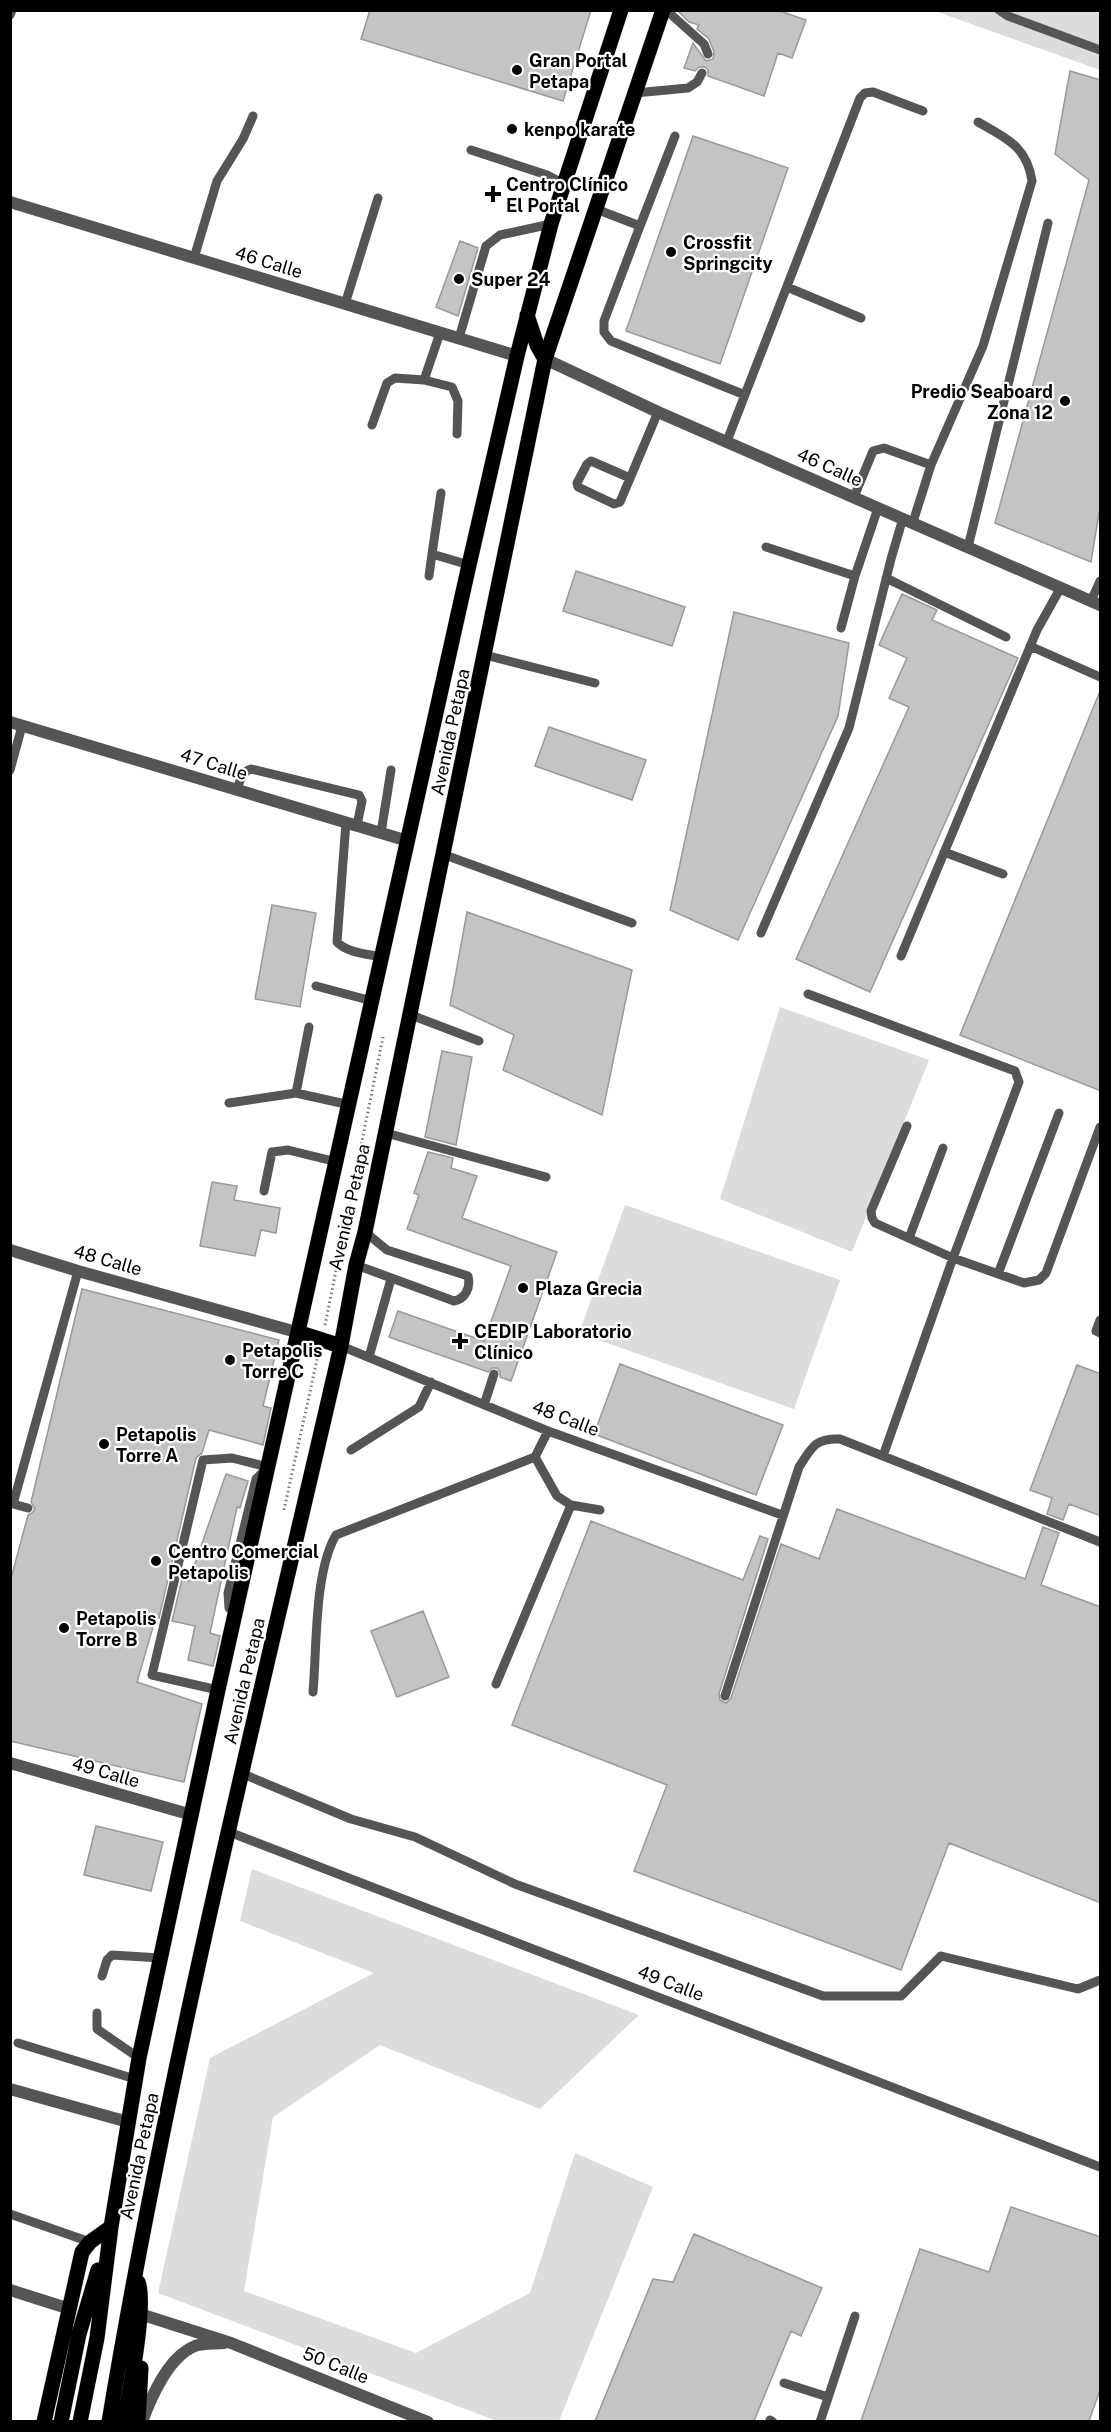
<svg xmlns="http://www.w3.org/2000/svg" width="1111" height="2432" font-family="'Public Sans',sans-serif">
	<style>
		.green { fill: #dcdcdc }
		.building { fill: #c4c4c4; stroke: #999; stroke-width: 1.5 }
		.lines { fill: none; stroke-linecap: round; stroke-linejoin: round }
		.primary-casing { stroke: #dbdbdb; stroke-width: 16 }
		.path { stroke: #777; stroke-width: 3; stroke-dasharray: 1.5 3; stroke-linecap: butt }
		.service { stroke: #555; stroke-width: 9 }
		.minor { stroke: #555; stroke-width: 12 }
		.primary { stroke: #000; stroke-width: 15 }
		.poi-dot { fill: #000; stroke: #fff; stroke-width: 2 }
		.labels { text-anchor: middle; dominant-baseline: central; stroke-width: 4.5; stroke-linejoin: round; paint-order: stroke }
		.poi-label { font-size: 18px; font-weight: bold; fill: #000; stroke: #fff; text-anchor: start }
		.street-label { font-size: 18px; fill: #000; stroke: #fff }
	</style>
	<rect width="100%" height="100%" fill="#fff"/>
	<path class="green" d="M 935,11 L 1100,11 L 1100,70 Z
		M 780,1007 L 929,1060 L 852,1252 L 720,1199 Z
		M 625,1205 L 840,1280 L 794,1409 L 579,1333 Z
		M 252,1869 L 639,2015 L 540,2109 L 380,2045 L 273,2117 L 244,2291 L 416,2353 L 530,2293 L 575,2153 L 653,2187 L 559,2421 L 497,2421 L 158,2293 L 210,2058 L 374,1973 L 240,1921 Z"/>
	<path class="building" d="M 370,10 L 591,10 L 563,101 L 361,39 Z
		M 677,10 L 777,10 L 806,20 L 792,58 L 778,53 L 764,96 L 708,76 L 708,70 L 705,67 L 699,67 L 695,71 L 684,68 L 693,43 L 706,61 L 713,59 L 714,52 L 709,39 L 697,29 L 699,25 L 689,22 Z
		M 1070,71 L 1101,80 L 1101,501 L 1091,562 L 995,523 L 1089,180 L 1055,154 Z
		M 693,136 L 788,168 L 720,364 L 626,331 Z
		M 460,241 L 478,248 L 458,316 L 436,307 Z
		M 576,571 L 685,607 L 672,646 L 563,611 Z
		M 902,594 L 937,610 L 932,620 L 1018,658 L 870,992 L 796,959 L 909,707 L 889,698 L 907,658 L 879,645 Z
		M 734,612 L 849,643 L 838,716 L 738,940 L 670,910 Z
		M 1100,691 L 1101,692 L 1101,1091 L 960,1035 Z
		M 549,727 L 646,760 L 632,800 L 535,766 Z
		M 272,905 L 316,913 L 300,1007 L 255,999 Z
		M 467,912 L 632,970 L 602,1115 L 503,1070 L 514,1035 L 450,1005 Z
		M 442,1051 L 472,1057 L 456,1145 L 425,1137 Z
		M 428,1152 L 453,1158 L 451,1168 L 477,1176 L 462,1218 L 557,1252 L 511,1381 L 500,1377 L 500,1372 L 497,1368 L 492,1368 L 488,1372 L 389,1337 L 398,1311 L 484,1341 L 511,1266 L 407,1229 L 419,1195 L 414,1193 Z
		M 212,1182 L 237,1186 L 234,1200 L 280,1208 L 276,1233 L 261,1230 L 255,1256 L 200,1246 Z
		M 82,1289 L 279,1340 L 263,1406 L 271,1408 L 263,1445 L 209,1430 L 202,1453 L 196,1458 L 159,1618 L 156,1617 L 137,1682 L 202,1704 L 184,1782 L 10,1741 L 10,1582 L 28,1515 L 32,1513 L 35,1509 L 31,1502 Z
		M 620,1364 L 783,1425 L 756,1495 L 594,1434 Z
		M 1077,1365 L 1101,1374 L 1101,1516 L 1069,1504 L 1063,1520 L 1047,1514 L 1052,1498 L 1030,1490 Z
		M 226,1474 L 248,1481 L 240,1508 L 237,1507 L 210,1633 L 220,1636 L 213,1666 L 188,1660 L 195,1626 L 172,1621 L 182,1579 L 189,1581 Z
		M 837,1509 L 1025,1579 L 1043,1527 L 1059,1533 L 1041,1585 L 1101,1607 L 1101,1903 L 949,1843 L 901,1970 L 634,1871 L 667,1785 L 512,1725 L 591,1521 L 743,1580 L 760,1536 L 768,1539 L 719,1694 L 720,1700 L 726,1703 L 731,1698 L 781,1544 L 819,1559 Z
		M 423,1611 L 449,1677 L 397,1697 L 371,1631 Z
		M 96,1826 L 163,1842 L 151,1891 L 84,1875 Z
		M 1011,2207 L 1101,2237 L 1101,2387 L 1089,2421 L 861,2421 L 920,2249 L 989,2272 Z
		M 694,2234 L 822,2288 L 801,2336 L 791,2331 L 754,2421 L 595,2421 L 653,2279 L 673,2282 Z"/>
	<g class="lines">
		<defs>
			<path id="primary" d="M 527,315 L 537,345 L 545,359
				M 300,1333 L 341,1346
				M 44,2422 L 82,2252 L 90,2242 L 111,2227
				M 61,2422 L 79,2334 L 98,2270
				M 80,2422 L 97,2338 L 111,2227 L 139,2058 L 218,1690 L 469,565 L 517,356 L 551,224 L 621,10
				M 109,2422 C 169,2060 259,1703 341,1346 L 356,1265 L 365,1232 L 545,359 L 663,10
				M 124,2422 C 129,2393 147,2305 138,2282
				M 138,2422 L 141,2368"/>
		</defs>
		<use href="#primary" class="primary-casing"/>
		<path class="path" d="M 325,1325 L 383,1037
			M 284,1510 L 318,1355"/>
		<path class="service" d="M 666,10 L 704,44 L 708,54
			M 999,10 L 1008,16 L 1100,50
			M 10,15 L 12,10
			M 635,93 L 688,88 L 697,82 L 702,73
			M 471,150 L 547,175 L 564,184
			M 596,209 L 640,226 L 675,136
			M 640,226 L 604,321 L 604,332 L 611,341 L 745,395
			M 194,258 L 217,181 L 243,139 L 253,116
			M 787,287 L 861,318
			M 345,304 L 378,198
			M 459,338 L 486,246 L 500,235 L 551,224
			M 424,380 L 452,387 L 458,401 L 457,434
			M 372,425 L 387,383 L 395,378 L 424,380 L 440,333
			M 727,441 L 860,98 L 865,93 L 873,92 L 923,111
			M 630,478 L 591,461 L 587,464 L 577,483 L 578,487 L 614,504 L 620,502 L 658,412
			M 854,497 L 873,451 L 884,448 L 931,465 L 983,346 L 1032,181 C 1027,146 1006,138 978,122
			M 913,522 L 931,465
			M 766,547 L 855,576 L 878,508
			M 968,547 L 1048,223
			M 432,554 L 441,493
			M 429,576 L 432,554 L 469,565
			M 886,578 L 1006,637
			M 1091,601 L 1100,581
			M 841,628 L 855,576
			M 1030,646 L 1100,677
			M 485,655 L 595,683
			M 10,770 L 22,726
			M 237,790 C 240,781 241,772 251,769 L 359,795 L 362,801 L 357,825
			M 346,822 L 337,942 C 347,953 368,954 382,957
			M 381,833 L 391,770
			M 944,852 L 1003,874
			M 445,855 L 632,923
			M 761,933 L 849,728 L 891,559 L 903,518
			M 901,956 L 1037,630 L 1061,587
			M 316,986 L 372,1001
			M 808,994 L 1015,1071 L 1019,1082 L 953,1258 L 883,1456
			M 411,1015 L 479,1041
			M 296,1093 L 309,1027
			M 229,1103 L 296,1093 L 350,1105
			M 907,1126 L 871,1211 L 872,1218 L 875,1223 L 953,1258 L 1024,1283 L 1039,1280 L 1046,1273 L 1100,1127
			M 386,1133 L 546,1177
			M 264,1191 L 272,1152 L 288,1150 L 337,1162
			M 909,1238 L 943,1148
			M 356,1265 L 454,1301 C 465,1299 471,1288 468,1276 L 387,1250 L 365,1232
			M 998,1274 L 1059,1113
			M 1100,1320 L 1096,1331 L 1100,1333
			M 341,1346 L 548,1431 L 782,1515
			M 369,1357 L 391,1279
			M 484,1405 L 494,1374
			M 351,1450 L 419,1407 L 431,1382
			M 571,1505 L 600,1510
			M 28,1508 L 13,1504 L 78,1271
			M 236,1613 L 229,1608 L 228,1593 L 256,1479 L 266,1469
			M 496,1684 L 571,1505 L 557,1496 L 535,1457
			M 218,1690 L 152,1675 L 203,1460 L 232,1458 L 268,1467
			M 313,1692 C 317,1648 314,1572 336,1535 L 535,1457 L 548,1431
			M 725,1696 L 799,1467 C 812,1447 815,1438 840,1439 L 1100,1542
			M 243,1774 L 351,1819 L 415,1837 L 515,1884 L 823,1996 L 901,1996 L 941,1956 L 1078,1989 L 1100,1980
			M 229,1832 L 1100,2167
			M 102,1976 L 107,1960 L 112,1955 L 160,1958
			M 97,2013 L 97,2029 L 139,2058
			M 18,2043 L 135,2079
			M 10,2214 L 90,2242
			M 784,2383 L 828,2397
			M 770,2420 L 773,2422
			M 820,2422 L 855,2316"/>
		<path class="minor" d="M 10,202 L 517,356
			M 545,359 L 658,412 L 1100,605
			M 10,722 L 408,841
			M 10,1250 L 78,1271 L 300,1333
			M 10,1763 L 192,1815
			M 10,2089 L 128,2122
			M 10,2290 L 70,2309
			M 140,2314 L 231,2343 L 428,2422
			M 142,2422 C 151,2397 169,2356 195,2346 C 204,2343 215,2344 224,2343"/>
		<use href="#primary" class="primary"/>
	</g>
	<g class="poi-dot">
		<circle cx="517" cy="70" r="6"/>
		<circle cx="512" cy="129" r="6"/>
		<path d="M490 185h6v6h6v6h-6v6h-6v-6h-6v-6h6z"/>
		<circle cx="671" cy="252" r="6"/>
		<circle cx="459" cy="279" r="6"/>
		<circle cx="1065" cy="401" r="6"/>
		<circle cx="523" cy="1288" r="6"/>
		<path d="M457 1332h6v6h6v6h-6v6h-6v-6h-6v-6h6z"/>
		<circle cx="230" cy="1360" r="6"/>
		<circle cx="104" cy="1444" r="6"/>
		<circle cx="156" cy="1561" r="6"/>
		<circle cx="64" cy="1628" r="6"/>
	</g>
	<g class="labels">
		<g class="poi-label">
			<text x="529" y="60">Gran Portal<tspan x="529" dy="21">Petapa</tspan></text>
			<text x="524" y="129">kenpo karate</text>
			<text x="506" y="184">Centro Clínico<tspan x="506" dy="21">El Portal</tspan></text>
			<text x="683" y="242">Crossfit<tspan x="683" dy="21">Springcity</tspan></text>
			<text x="471" y="279">Super 24</text>
			<text x="1053" y="391" text-anchor="end">Predio Seaboard<tspan x="1053" dy="21">Zona 12</tspan></text>
			<text x="535" y="1288">Plaza Grecia</text>
			<text x="474" y="1331">CEDIP Laboratorio<tspan x="474" dy="21">Clínico</tspan></text>
			<text x="242" y="1350">Petapolis<tspan x="242" dy="21">Torre C</tspan></text>
			<text x="116" y="1434">Petapolis<tspan x="116" dy="21">Torre A</tspan></text>
			<text x="168" y="1551">Centro Comercial<tspan x="168" dy="21">Petapolis</tspan></text>
			<text x="76" y="1618">Petapolis<tspan x="76" dy="21">Torre B</tspan></text>
		</g>
		<g class="street-label">
			<text transform="translate(269 262) rotate(17)">46 Calle</text>
			<text transform="translate(830 467) rotate(24)">46 Calle</text>
			<text transform="translate(450 732) rotate(-78)">Avenida Petapa</text>
			<text transform="translate(214 764) rotate(17)">47 Calle</text>
			<text transform="translate(349 1207) rotate(-77)">Avenida Petapa</text>
			<text transform="translate(108 1260) rotate(16)">48 Calle</text>
			<text transform="translate(566 1418) rotate(21)">48 Calle</text>
			<text transform="translate(244 1681) rotate(-77)">Avenida Petapa</text>
			<text transform="translate(106 1772) rotate(16)">49 Calle</text>
			<text transform="translate(671 1983) rotate(21)">49 Calle</text>
			<text transform="translate(139 2156) rotate(-78)">Avenida Petapa</text>
			<text transform="translate(336 2365) rotate(22)">50 Calle</text>
		</g>
	</g>
	<rect width="1111" height="2432" fill="none" stroke="#000000" stroke-width="24"/>
</svg>
